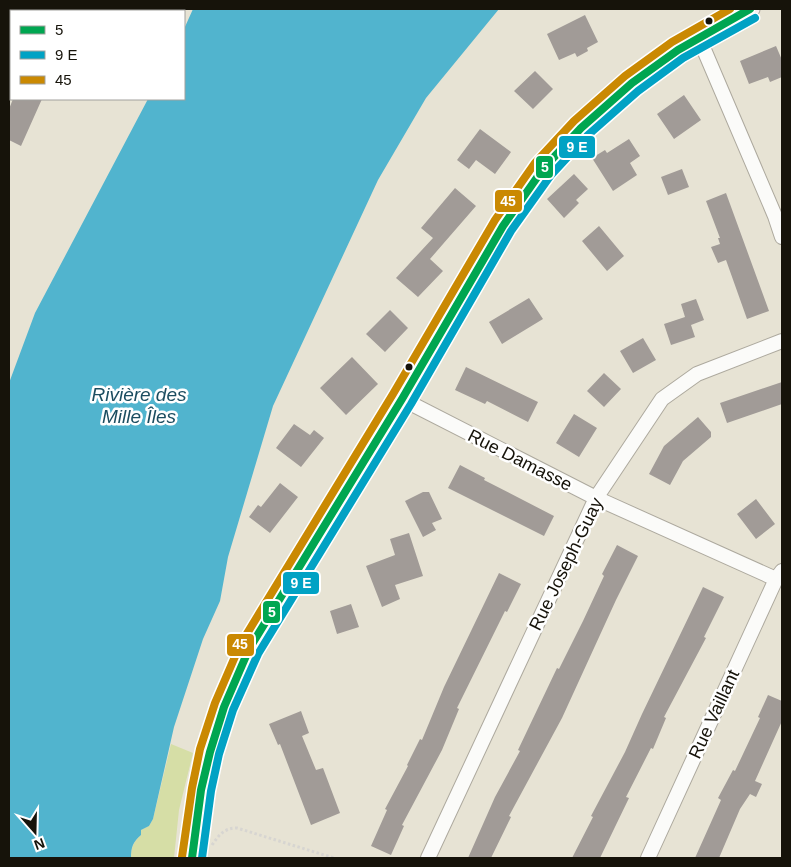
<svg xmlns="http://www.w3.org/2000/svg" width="791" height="867" font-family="Arial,sans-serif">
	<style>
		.green { fill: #d6dea6 }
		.water { fill: #51b4ce }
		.building { fill: #a19b97 }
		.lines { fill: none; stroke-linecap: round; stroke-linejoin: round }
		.street-casing { stroke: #ada99e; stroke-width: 16 }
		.secondary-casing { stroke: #ada99e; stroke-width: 21 }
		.path { stroke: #d7d5d1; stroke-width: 3; stroke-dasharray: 2.5 2.5; stroke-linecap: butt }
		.street { stroke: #fbfbf9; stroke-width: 14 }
		.secondary { stroke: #f5efee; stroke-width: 19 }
		.bus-1-casing { stroke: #fff; stroke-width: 11 }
		.bus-2-casing { stroke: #fff; stroke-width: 11 }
		.bus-3-casing { stroke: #fff; stroke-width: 11 }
		.bus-1 { stroke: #00a651; stroke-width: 8 }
		.bus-2 { stroke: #01a2c4; stroke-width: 8 }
		.bus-3 { stroke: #ca8902; stroke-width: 8 }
		.bus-dot { fill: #16130a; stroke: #fff; stroke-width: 2 }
		.labels { text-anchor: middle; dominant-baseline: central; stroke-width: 5; stroke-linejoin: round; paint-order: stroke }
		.street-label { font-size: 18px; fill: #16130a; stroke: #fff }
		.water-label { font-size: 19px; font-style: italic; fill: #1b4d60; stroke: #fff }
		.line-badge { stroke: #fff; stroke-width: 2 }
		.badge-label { font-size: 14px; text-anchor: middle; font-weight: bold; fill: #fff }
	</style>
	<rect width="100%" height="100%" fill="#e7e3d4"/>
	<path class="green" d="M 171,744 L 193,753 L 179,810 L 174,858 L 131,858 C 131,848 133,842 141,835 L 141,830 L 149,826 L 153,819 Z"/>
	<path class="water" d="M 193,9 L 499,9 L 426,98 L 378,180 L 273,406 L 228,557 L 220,601 L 203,639 L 174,727 L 153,819 L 149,826 L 141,830 L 141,835 C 133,842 131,847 131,858 L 9,858 L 9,383 L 35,313 L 148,99 L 184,99 L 184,29 Z"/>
	<path class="building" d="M 585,15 L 598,42 L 587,48 L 588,51 L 577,57 L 575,53 L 559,60 L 547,34 Z
		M 776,46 L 782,60 L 782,77 L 770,82 L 768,77 L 749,84 L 740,61 Z
		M 535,71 L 553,89 L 533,109 L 514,91 Z
		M 684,95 L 701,120 L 674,139 L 657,114 Z
		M 13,99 L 42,99 L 21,146 L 9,140 L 9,109 Z
		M 480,129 L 511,152 L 495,174 L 476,160 L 469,169 L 457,160 Z
		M 629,139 L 640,156 L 630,163 L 637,175 L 613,191 L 592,158 L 605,150 L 607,153 Z
		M 682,169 L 689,187 L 668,195 L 661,177 Z
		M 574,174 L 588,189 L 576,200 L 579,203 L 564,218 L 547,199 Z
		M 455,188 L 476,206 L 430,259 L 443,271 L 418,297 L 396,278 L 433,238 L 421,228 Z
		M 726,193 L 769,311 L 747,319 L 726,260 L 718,263 L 711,247 L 720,244 L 718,238 L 720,238 L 706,201 Z
		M 599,226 L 624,256 L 607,271 L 582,241 Z
		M 529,298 L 543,319 L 502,344 L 489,322 Z
		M 696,299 L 704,320 L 691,325 L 695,337 L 671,345 L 664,324 L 685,317 L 681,304 Z
		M 390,310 L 408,328 L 385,352 L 366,334 Z
		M 643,338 L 656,360 L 633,373 L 620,351 Z
		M 352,357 L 378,384 L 346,415 L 320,388 Z
		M 466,367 L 538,402 L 528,422 L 487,401 L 485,404 L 455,390 Z
		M 604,373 L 621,389 L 604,407 L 587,391 Z
		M 782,382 L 782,404 L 727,423 L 720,403 Z
		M 574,414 L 597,428 L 579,457 L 556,443 Z
		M 698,417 L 711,432 L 711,437 L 683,461 L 670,485 L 649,474 L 664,446 Z
		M 294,424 L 310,435 L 314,430 L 324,438 L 301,467 L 276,448 Z
		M 460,465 L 485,478 L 484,480 L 554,516 L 544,536 L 448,488 Z
		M 280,483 L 298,497 L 270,533 L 249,517 L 258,505 L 261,507 Z
		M 423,492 L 429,492 L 442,519 L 432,523 L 436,530 L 423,537 L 405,501 Z
		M 756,499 L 775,524 L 756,539 L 737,514 Z
		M 409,533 L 423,576 L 395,585 L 400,599 L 382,607 L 366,566 L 395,555 L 390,539 Z
		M 617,545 L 638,556 L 616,600 L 562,718 L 509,816 L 511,817 L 491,858 L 468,858 L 495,797 L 520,751 L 518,750 L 557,668 L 559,669 L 583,621 L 604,576 L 602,574 Z
		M 499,573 L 521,584 L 507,612 L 505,611 L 457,708 L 459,709 L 442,750 L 402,825 L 404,826 L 391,855 L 371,846 L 387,810 L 385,809 L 408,766 L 407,765 L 420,739 L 422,740 L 444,687 Z
		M 703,587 L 724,597 L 704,637 L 706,638 L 664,717 L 666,718 L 653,749 L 651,748 L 626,797 L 629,798 L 600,858 L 572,858 L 593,817 L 591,816 L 625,752 L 642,714 Z
		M 351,604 L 359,627 L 337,634 L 330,611 Z
		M 768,695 L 782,701 L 782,721 L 755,781 L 762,784 L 756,797 L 750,794 L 740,809 L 719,858 L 695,858 L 721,800 L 718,798 L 733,770 L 735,771 L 760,718 L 758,717 Z
		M 301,711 L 309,733 L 302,736 L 316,770 L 323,768 L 340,813 L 311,825 L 280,744 L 278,745 L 269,724 Z"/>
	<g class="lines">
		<defs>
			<path id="street" d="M 9,11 L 10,9
				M 697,38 L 705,52 L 775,216 L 782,237
				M 402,399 L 596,498 L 776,579
				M 428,858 L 596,498 L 662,399 L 697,374 L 782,341
				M 648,858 L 776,579 L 782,571"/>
			<path id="secondary" d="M 192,858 C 196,828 199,797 206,767 C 215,726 231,687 249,649 L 402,399 L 503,226 L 543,169 L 581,128 L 632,83 L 678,50 L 750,9"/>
		</defs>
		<use href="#street" class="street-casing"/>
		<use href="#secondary" class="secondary-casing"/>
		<path class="path" d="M 212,845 C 219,835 224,828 237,828 L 334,858"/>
		<use href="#street" class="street"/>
		<use href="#secondary" class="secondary"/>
		<defs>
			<path id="bus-1" d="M 192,858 L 201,790 L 210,752 L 224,707 L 249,649 L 402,399 L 503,226 L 543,169 L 581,128 L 632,83 L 678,50 L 750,9"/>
			<path id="bus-2" d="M 202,858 L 211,791 L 219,754 L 233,710 L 258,654 L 411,404 L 511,231 L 551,175 L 588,135 L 638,91 L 683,58 L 755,18"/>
			<path id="bus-3" d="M 182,857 L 192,788 L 200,749 L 215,703 L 240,645 L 393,394 L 495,220 L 535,163 L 574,121 L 625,76 L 672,42 L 730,9"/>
		</defs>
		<use href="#bus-1" class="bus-1-casing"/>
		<use href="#bus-2" class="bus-2-casing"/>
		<use href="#bus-3" class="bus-3-casing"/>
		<use href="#bus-1" class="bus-1"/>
		<use href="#bus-2" class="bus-2"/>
		<use href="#bus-3" class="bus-3"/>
	</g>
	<g class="bus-dot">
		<circle cx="709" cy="21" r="4.5"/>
		<circle cx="409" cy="367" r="4.5"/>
	</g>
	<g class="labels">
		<g class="street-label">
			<text transform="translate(520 460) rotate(27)">Rue Damasse</text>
			<text transform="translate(566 564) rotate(-64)">Rue Joseph-Guay</text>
			<text transform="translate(714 714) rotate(-65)">Rue Vaillant</text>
		</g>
		<g class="water-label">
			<text x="139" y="394">Rivière des<tspan x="139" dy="22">Mille Îles</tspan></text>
		</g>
	</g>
	<g class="line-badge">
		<rect x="558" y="135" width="38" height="24" rx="5" fill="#01a2c4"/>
		<rect x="535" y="155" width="19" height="24" rx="5" fill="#00a651"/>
		<rect x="494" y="189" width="29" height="24" rx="5" fill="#ca8902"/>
		<rect x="282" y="571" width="38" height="24" rx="5" fill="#01a2c4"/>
		<rect x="262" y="600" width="19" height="24" rx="5" fill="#00a651"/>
		<rect x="226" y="633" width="29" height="24" rx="5" fill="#ca8902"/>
	</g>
	<g class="badge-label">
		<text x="577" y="152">9 E</text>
		<text x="545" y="172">5</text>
		<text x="508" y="206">45</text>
		<text x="301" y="588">9 E</text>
		<text x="272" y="617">5</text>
		<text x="240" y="649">45</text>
	</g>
	<rect width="791" height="867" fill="none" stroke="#16130a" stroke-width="20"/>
	<rect x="10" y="10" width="175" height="90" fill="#ffffff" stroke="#a2a19d"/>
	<rect x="20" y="26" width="25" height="8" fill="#00a651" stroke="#a2a19d"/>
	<text x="55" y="35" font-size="15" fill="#16130a">5</text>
	<rect x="20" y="51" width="25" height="8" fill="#01a2c4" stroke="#a2a19d"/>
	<text x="55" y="60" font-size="15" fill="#16130a">9 E</text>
	<rect x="20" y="76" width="25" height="8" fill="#ca8902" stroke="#a2a19d"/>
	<text x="55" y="85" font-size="15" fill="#16130a">45</text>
	<g transform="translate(35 832) rotate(160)" stroke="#ffffff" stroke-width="4" paint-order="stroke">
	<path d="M0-4L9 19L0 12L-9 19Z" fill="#16130a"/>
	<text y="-8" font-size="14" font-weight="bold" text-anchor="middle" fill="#16130a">N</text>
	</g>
</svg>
